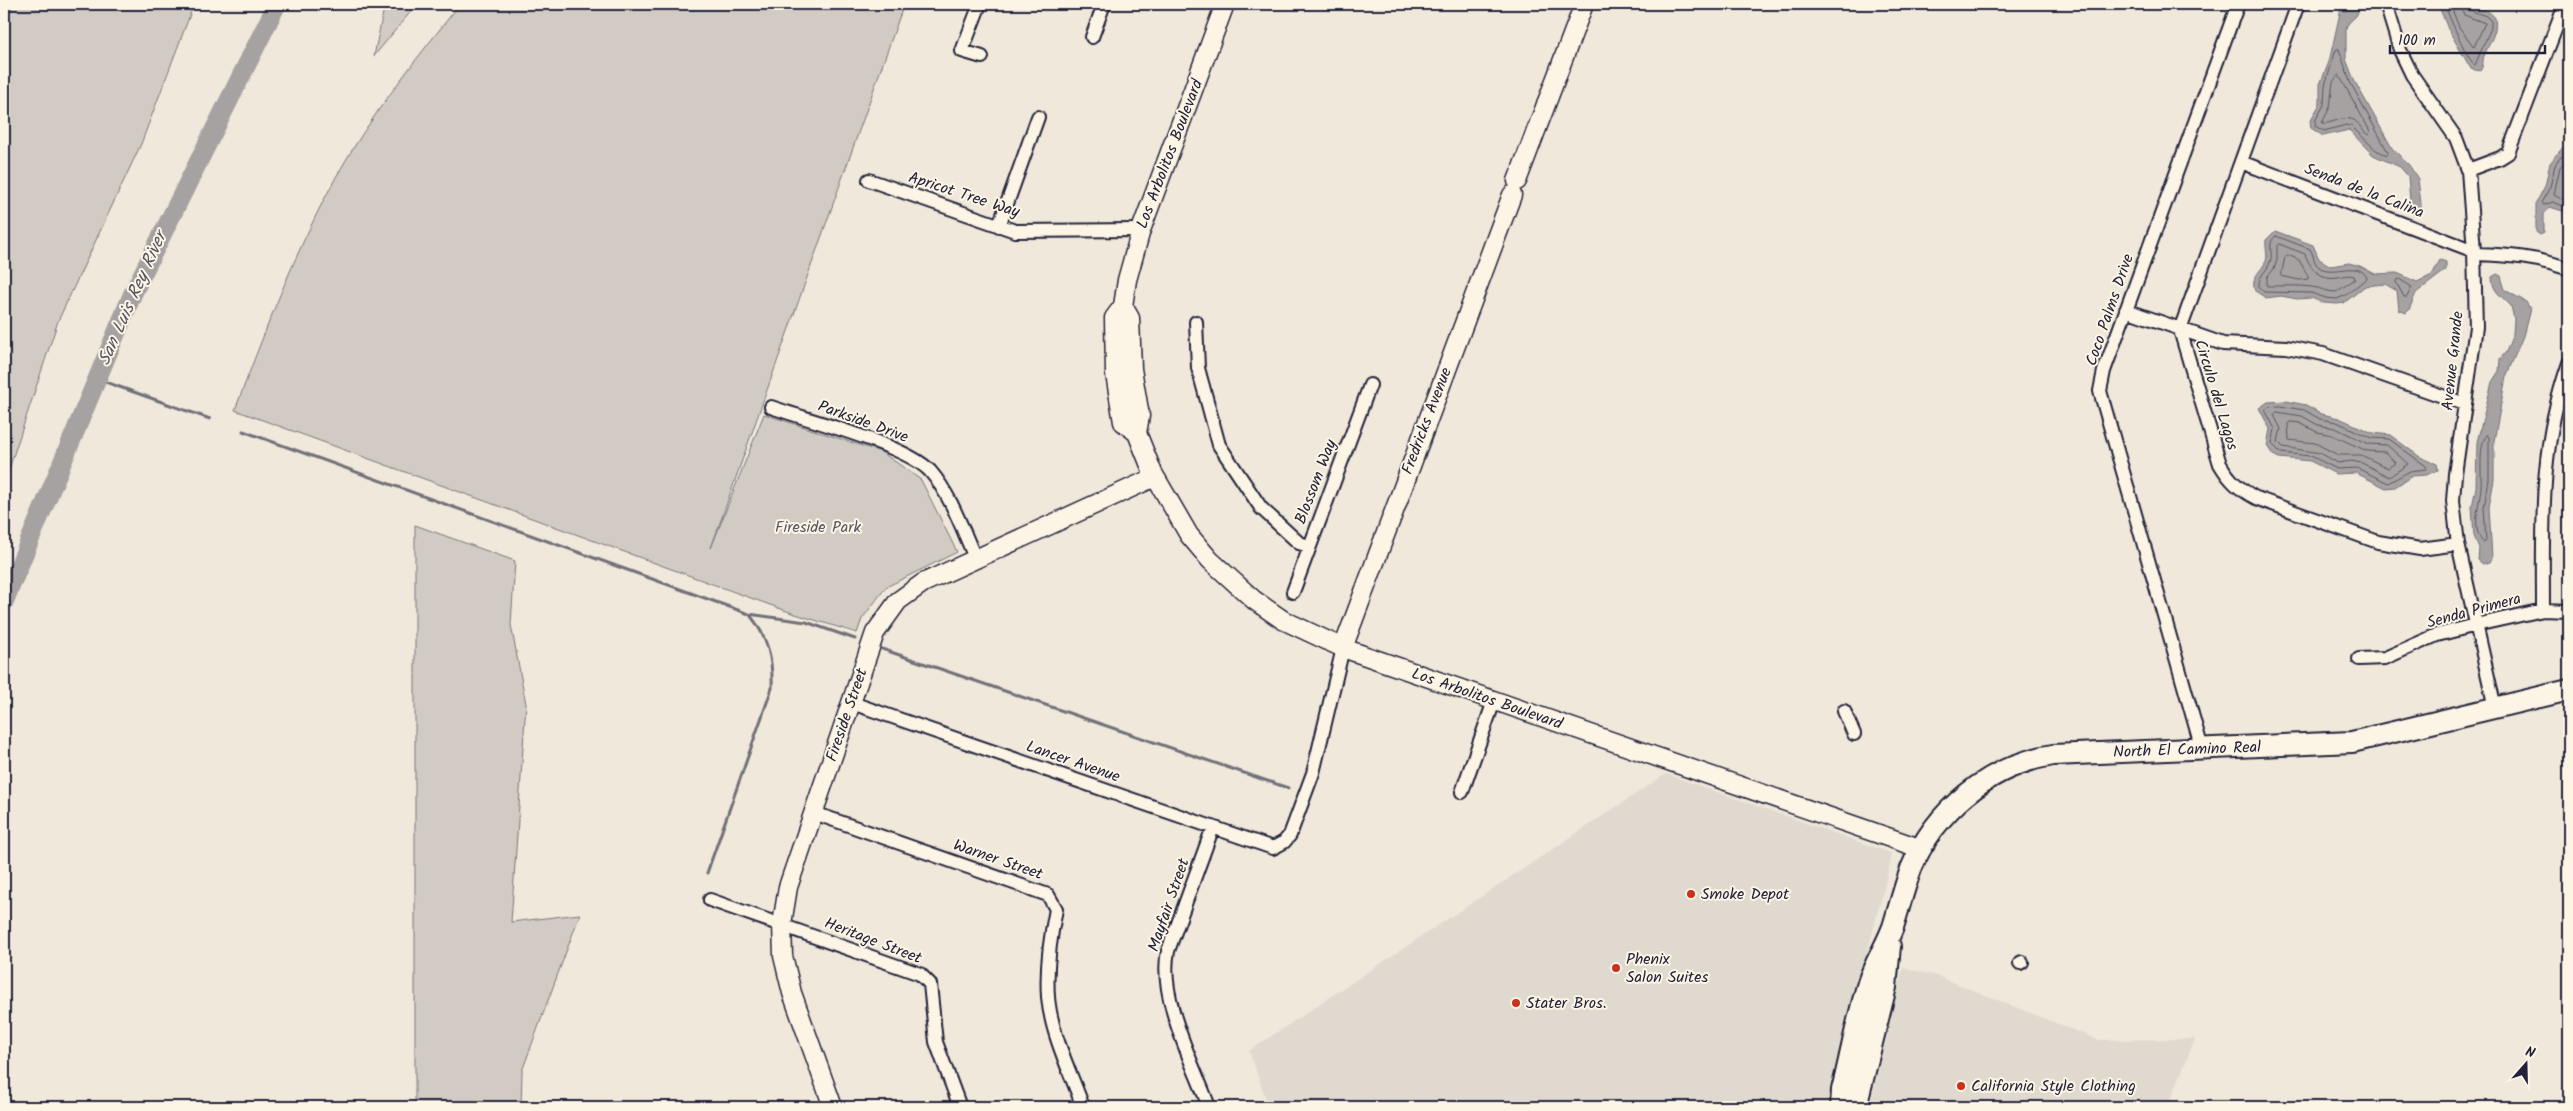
<svg xmlns="http://www.w3.org/2000/svg" width="2573" height="1111" font-family="Kalam,sans-serif">
	<style>
		.built { fill: #e0d9cf }
		.green { fill: #d1cbc3; stroke: #7a767f }
		.water { fill: #a6a2a2; stroke: #716f79 }
		.lines { fill: none; stroke-linecap: round; stroke-linejoin: round }
		.shore { stroke: #575564; stroke-width: 1 }
		.stream { stroke: #716f79; stroke-width: 3 }
		.river { stroke: #a6a2a2; stroke-width: 19 }
		.street-casing { stroke: #22223b; stroke-width: 16 }
		.secondary-casing { stroke: #22223b; stroke-width: 21 }
		.primary-casing { stroke: #22223b; stroke-width: 24 }
		.street { stroke: #fcf5e5; stroke-width: 12 }
		.secondary { stroke: #fcf5e5; stroke-width: 18 }
		.primary { stroke: #fcf5e5; stroke-width: 20 }
		.poi-dot { fill: #c8321e; stroke: #fcf5e5; stroke-width: 2 }
		.labels { text-anchor: middle; dominant-baseline: central; stroke-width: 4; stroke-linejoin: round; paint-order: stroke }
		.street-label { font-size: 16px; fill: #22223b; stroke: #fcf5e5 }
		.park-label { font-size: 16px; fill: #575564; stroke: #fcf5e5 }
		.poi-label { font-size: 16px; fill: #22223b; stroke: #fcf5e5; text-anchor: start }
		.water-label { font-size: 18px; font-style: italic; fill: #575564; stroke: #fcf5e5 }
	</style>
	<rect width="100%" height="100%" fill="#efe8db"/>
	<filter id="ink" filterUnits="userSpaceOnUse"><feTurbulence type="fractalNoise" baseFrequency=".02" numOctaves="2"/><feDisplacementMap in="SourceGraphic" scale="10" xChannelSelector="R" yChannelSelector="G"/><feConvolveMatrix kernelMatrix="1 2 1 2 8 2 1 2 1" color-interpolation-filters="sRGB"/></filter>
	<g filter="url(#ink)">
		<path class="built" d="M 1666,774 L 1891,853 L 1890,864 L 1828,1107 L 1269,1107 L 1249,1051 Z
			M 1903,968 L 1937,976 L 2099,1040 L 2195,1039 L 2170,1101 L 2235,1107 L 1870,1107 Z"/>
		<path class="green" d="M 14,4 L 194,4 L 141,144 L 58,321 L 4,484 L 4,24 Z
			M 388,4 L 417,4 L 374,56 L 384,8 Z
			M 460,4 L 904,4 L 711,548 L 764,414 L 881,452 L 903,467 L 921,480 L 957,552 L 886,587 L 862,619 L 857,633 L 792,613 L 235,410 C 265,331 295,251 336,177 C 371,115 416,59 460,4 Z
			M 415,525 L 515,561 L 511,625 L 526,704 L 511,922 L 580,914 L 522,1071 L 521,1107 L 415,1107 Z"/>
		<path class="water" d="M 2342,4 L 2357,4 C 2362,18 2350,17 2346,28 L 2346,59 L 2354,80 L 2392,148 L 2409,165 L 2418,179 L 2421,204 L 2418,215 L 2411,213 L 2408,176 L 2400,167 L 2373,155 L 2349,130 L 2323,136 L 2311,128 L 2310,121 L 2320,104 L 2320,84 L 2329,62 Z
			M 2438,4 C 2455,4 2484,2 2495,18 C 2498,32 2489,43 2484,56 C 2482,62 2484,66 2480,71 L 2471,69 L 2448,29 Z
			M 2569,121 L 2569,213 L 2550,207 L 2544,214 L 2544,233 L 2540,235 L 2536,232 L 2536,203 L 2545,186 L 2550,163 L 2565,145 Z
			M 2275,231 L 2313,245 L 2319,259 L 2331,266 L 2349,263 L 2360,266 L 2375,274 L 2397,273 L 2417,282 L 2432,275 L 2440,260 L 2446,262 L 2446,270 L 2416,293 L 2409,310 L 2406,313 L 2399,310 L 2397,291 L 2385,284 L 2365,286 L 2344,303 L 2337,304 L 2324,303 L 2311,298 L 2297,299 L 2281,296 L 2266,298 L 2255,291 C 2250,277 2261,272 2266,261 C 2268,255 2265,247 2266,240 Z
			M 2497,274 L 2501,276 L 2505,290 L 2526,302 L 2530,309 L 2523,336 L 2506,377 L 2494,441 L 2494,480 L 2489,507 L 2492,558 L 2490,562 L 2483,564 L 2478,560 L 2479,548 L 2474,536 L 2472,507 L 2476,487 L 2477,442 L 2492,382 L 2499,371 L 2500,359 L 2506,352 L 2513,334 L 2514,319 L 2511,306 C 2502,296 2492,292 2492,277 Z
			M 2286,401 L 2306,405 L 2322,414 L 2339,418 L 2373,433 L 2390,435 L 2420,457 L 2437,464 L 2438,470 L 2426,475 L 2412,476 L 2395,487 L 2386,488 L 2356,473 L 2336,474 L 2310,461 L 2279,458 L 2273,455 L 2267,446 L 2270,429 L 2259,408 L 2268,402 Z"/>
		<g class="lines">
			<path class="shore" d="M 2444,4 C 2449,15 2467,60 2475,65 L 2491,28 L 2491,21 L 2486,16 L 2469,10 L 2466,4
				M 2450,4 L 2459,27 L 2474,47 L 2485,23 L 2464,15 L 2460,4
				M 2339,49 L 2350,82 L 2388,152 L 2387,155 L 2376,150 L 2351,126 L 2346,125 L 2324,131 L 2315,126 L 2316,119 L 2324,105 L 2325,85 L 2336,50 Z
				M 2339,75 L 2370,131 L 2369,135 C 2361,132 2360,121 2351,119 C 2341,116 2330,125 2322,123 L 2330,107 L 2333,82 Z
				M 2569,148 L 2555,165 L 2550,187 L 2541,203 L 2544,205 L 2553,202 L 2569,208
				M 2569,157 L 2560,167 L 2554,194 L 2569,202
				M 2276,236 L 2310,249 C 2314,255 2313,262 2319,267 C 2333,277 2359,259 2367,278 L 2346,295 L 2337,299 L 2326,298 L 2311,293 L 2264,292 L 2259,287 C 2258,275 2267,272 2270,262 C 2274,253 2266,243 2276,236 Z
				M 2279,244 L 2305,254 C 2310,269 2321,280 2338,277 C 2345,276 2348,274 2354,276 L 2355,279 L 2336,292 C 2327,292 2321,288 2312,287 C 2297,285 2282,286 2267,286 L 2267,277 L 2274,269 L 2277,260 L 2277,246 Z
				M 2288,255 L 2299,260 L 2308,276 L 2308,279 L 2299,280 L 2281,276 L 2285,257 Z
				M 2399,279 L 2412,287 L 2407,297 L 2404,297 L 2396,282 Z
				M 2280,406 L 2304,410 L 2320,419 L 2337,422 L 2371,438 L 2389,439 L 2426,466 L 2426,469 L 2410,471 L 2388,483 L 2357,468 L 2337,469 L 2311,456 L 2281,453 L 2272,444 L 2275,429 L 2265,410 L 2269,407 Z
				M 2277,412 L 2302,416 L 2318,425 L 2335,428 L 2369,444 L 2387,445 L 2408,464 L 2389,477 L 2362,463 L 2351,461 L 2338,463 L 2320,453 L 2283,447 L 2278,442 L 2281,429 L 2274,415 Z
				M 2291,422 L 2300,423 L 2317,432 L 2332,435 L 2367,451 L 2385,452 L 2395,463 L 2388,468 L 2361,455 L 2338,455 L 2315,443 L 2289,440 L 2288,424 Z
				M 2487,435 L 2489,437 L 2489,480 L 2484,507 L 2486,541 L 2484,543 C 2470,530 2480,503 2481,487 C 2482,475 2478,443 2487,435 Z"/>
			<path class="stream" d="M 97,379 L 210,419
				M 243,431 L 749,614 L 806,622 L 855,639
				M 882,649 L 1288,788
				M 707,873 L 772,688 C 773,660 768,637 750,615"/>
			<path class="river" d="M 4,602 L 133,293 L 277,4"/>
			<defs>
				<path id="street" d="M 980,4 L 962,51 L 982,57
					M 2298,4 L 2180,330 L 2220,464 C 2230,481 2239,489 2256,498 L 2378,542 L 2420,549 L 2458,544
					M 2386,4 L 2400,50 L 2412,75 L 2456,138 L 2468,170 L 2474,251 L 2476,327 L 2455,474 L 2453,501 L 2458,544 L 2495,708
					M 1092,37 L 1104,4
					M 2241,162 L 2474,251
					M 2468,170 L 2500,158 L 2508,153 L 2565,4
					M 869,180 L 1015,231 L 1141,230
					M 999,226 L 1038,117
					M 2474,254 C 2508,255 2537,257 2569,269
					M 2126,310 L 2223,344 L 2286,347 L 2323,354 L 2465,404
					M 1196,322 L 1198,368 L 1219,445 L 1261,508 L 1299,543 L 1309,546
					M 771,407 C 808,420 906,445 930,471 C 951,495 963,531 976,560
					M 1293,592 L 1370,385
					M 2543,610 C 2543,523 2539,447 2569,363
					M 2359,659 L 2385,658 L 2437,635 L 2476,625 L 2543,610 L 2569,611
					M 852,703 L 1273,848 L 1284,842 L 1290,835 L 1313,773 L 1343,648
					M 1844,711 L 1854,734
					M 2202,749 L 2100,391 L 2104,371 L 2238,4
					M 1462,792 L 1494,701
					M 814,813 L 1048,895 L 1056,909 C 1050,938 1046,967 1048,997 C 1051,1034 1071,1073 1083,1107
					M 710,900 L 920,974 L 930,984 L 936,1042 L 960,1107
					M 2020,963 L 2022,962
					M 1209,1107 C 1193,1063 1158,997 1168,951 L 1213,827"/>
				<path id="secondary" d="M 1517,181 L 1584,4
					M 1123,306 L 1130,318 L 1132,369 L 1140,416 L 1137,433 L 1153,473 L 1189,535 L 1210,560 L 1254,600 L 1283,620 L 1343,648 L 1922,849
					M 1137,433 L 1123,422 L 1115,374 L 1114,318 L 1123,306 L 1127,280 L 1141,230 L 1225,4
					M 1343,648 L 1512,195
					M 833,1107 L 792,993 L 783,956 L 782,924 L 788,887 L 875,633 L 898,601 L 923,583 L 1155,477"/>
				<path id="primary" d="M 1841,1107 L 1842,1090 C 1851,1055 1857,1018 1868,983 C 1874,964 1886,946 1893,927 C 1899,908 1904,888 1911,869 C 1935,810 1990,765 2053,755 L 2352,742 L 2569,690
					M 1856,1107 L 1886,987 L 1890,946"/>
			</defs>
			<use href="#street" class="street-casing"/>
			<use href="#secondary" class="secondary-casing"/>
			<use href="#primary" class="primary-casing"/>
			<use href="#street" class="street"/>
			<use href="#secondary" class="secondary"/>
			<use href="#primary" class="primary"/>
		</g>
	</g>
	<g class="poi-dot">
		<circle cx="1691" cy="894" r="5"/>
		<circle cx="1616" cy="968" r="5"/>
		<circle cx="1516" cy="1003" r="5"/>
		<circle cx="1961" cy="1086" r="5"/>
	</g>
	<g class="labels">
		<g class="street-label">
			<text transform="translate(1170 154) rotate(-69)">Los Arbolitos Boulevard</text>
			<text transform="translate(2364 191) rotate(21)">Senda de la Calina</text>
			<text transform="translate(964 195) rotate(18)">Apricot Tree Way</text>
			<text transform="translate(2110 310) rotate(-71)">Coco Palms Drive</text>
			<text transform="translate(2453 361) rotate(-84)">Avenue Grande</text>
			<text transform="translate(2216 395) rotate(73)">Circulo del Lagos</text>
			<text transform="translate(1427 421) rotate(-69)">Fredricks Avenue</text>
			<text transform="translate(863 422) rotate(20)">Parkside Drive</text>
			<text transform="translate(1316 482) rotate(-69)">Blossom Way</text>
			<text transform="translate(2474 611) rotate(-15)">Senda Primera</text>
			<text transform="translate(1487 699) rotate(19)">Los Arbolitos Boulevard</text>
			<text transform="translate(847 715) rotate(-71)">Fireside Street</text>
			<text transform="translate(2187 750) rotate(-2)">North El Camino Real</text>
			<text transform="translate(1073 762) rotate(19)">Lancer Avenue</text>
			<text transform="translate(998 860) rotate(19)">Warner Street</text>
			<text transform="translate(1169 905) rotate(-71)">Mayfair Street</text>
			<text transform="translate(873 941) rotate(21)">Heritage Street</text>
		</g>
		<g class="park-label">
			<text x="818" y="527">Fireside Park</text>
		</g>
		<g class="poi-label">
			<text x="1701" y="894">Smoke Depot</text>
			<text x="1626" y="959">Phenix<tspan x="1626" dy="18">Salon Suites</tspan></text>
			<text x="1526" y="1003">Stater Bros.</text>
			<text x="1971" y="1086">California Style Clothing</text>
		</g>
		<g class="water-label">
			<text transform="translate(133 299) rotate(-66)">San Luis Rey River</text>
		</g>
	</g>
	<rect width="2573" height="1111" fill="none" stroke="#fcf5e5" stroke-width="20"/>
	<rect x="10" y="10" width="2553" height="1091" fill="none" stroke="#22223b" stroke-width="2" filter="url(#ink)"/>
	<g transform="translate(2526 1064) rotate(20)" stroke="#fcf5e5" stroke-width="4" paint-order="stroke">
	<path d="M0-4L9 19L0 12L-9 19Z" fill="#22223b"/>
	<text y="-8" font-size="14" font-weight="bold" text-anchor="middle" fill="#22223b">N</text>
	</g>
	<path d="M2390 45v8h155v-8" fill="none" stroke="#22223b" stroke-width="2.5"/>
	<text x="2398" y="45" font-size="15" fill="#22223b" stroke="#fcf5e5" stroke-width="4" paint-order="stroke">100 m</text>
</svg>
